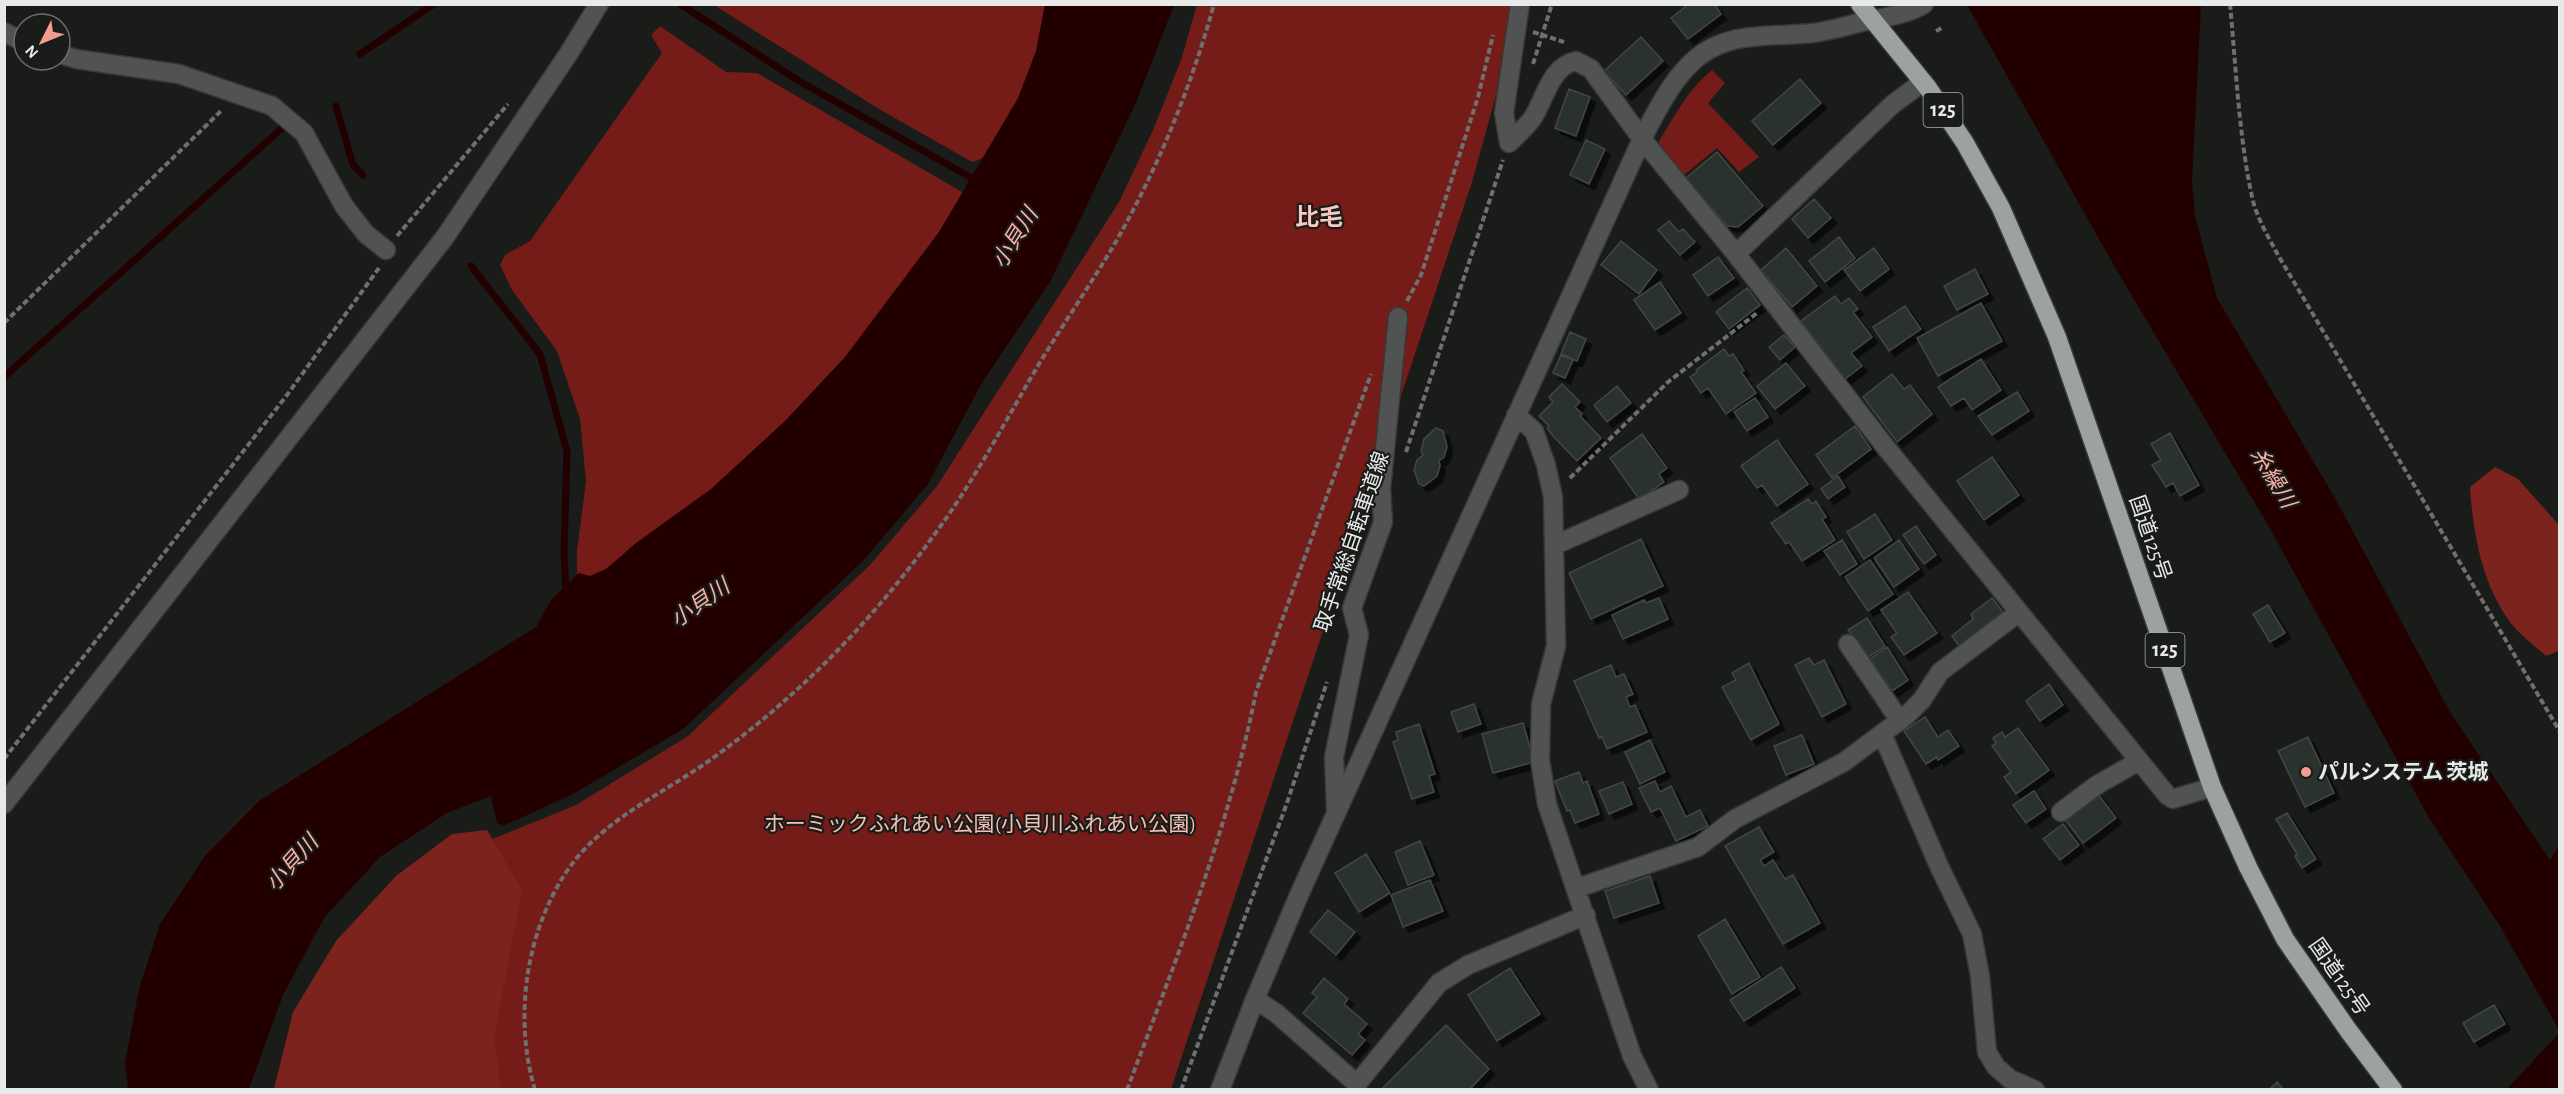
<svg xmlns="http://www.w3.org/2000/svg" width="2564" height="1094" font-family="'Alegreya Sans','Noto Sans JP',sans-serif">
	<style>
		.green { fill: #751c18 }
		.forest { fill: #7d231e }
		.water { fill: #230000 }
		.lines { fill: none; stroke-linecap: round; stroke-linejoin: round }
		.stream { stroke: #230000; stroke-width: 7 }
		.building { fill: #2c302d; stroke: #434744; stroke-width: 1.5; filter: url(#shadow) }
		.minor-casing { stroke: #363936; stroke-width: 21 }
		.highway-casing { stroke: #363936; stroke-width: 21 }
		.path { stroke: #6d706d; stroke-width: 4; stroke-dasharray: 6 3; stroke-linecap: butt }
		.minor { stroke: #515352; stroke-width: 18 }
		.highway { stroke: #9da29f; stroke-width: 18 }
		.poi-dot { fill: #f59c91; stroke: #191c19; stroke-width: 2 }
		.labels { text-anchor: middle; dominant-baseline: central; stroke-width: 4.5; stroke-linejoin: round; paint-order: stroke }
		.shield { fill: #191c19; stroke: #a9acaa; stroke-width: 1.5 }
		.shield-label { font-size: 20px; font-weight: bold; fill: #e7eae8 }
		.street-label { font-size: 21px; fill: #e7eae8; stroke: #191c19 }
		.poi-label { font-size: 21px; font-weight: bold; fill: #e7eae8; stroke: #191c19; text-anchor: start }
		.park-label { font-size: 21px; fill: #f4bfb7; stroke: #191c19 }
		.water-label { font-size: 22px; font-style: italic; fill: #fcaea4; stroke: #191c19 }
		.quarter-label { font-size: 24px; font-weight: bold; fill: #fac7c0; stroke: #191c19 }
	</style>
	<defs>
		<filter id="shadow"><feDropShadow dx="5.5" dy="5.5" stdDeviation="0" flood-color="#0009"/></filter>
	</defs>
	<rect width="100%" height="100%" fill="#191c19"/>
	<path class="green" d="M 714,5 L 1052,5 L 1041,57 L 993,155 L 972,162 L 879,109 Z
		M 1197,5 L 1521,5 L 1472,182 L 1171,1089 L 294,1090 L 480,844 L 576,805 L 688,736 L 870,565 L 937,486 L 1119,202 L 1153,130 L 1181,60 Z
		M 660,26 L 726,72 L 757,73 L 969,196 L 925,262 L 794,422 L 595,584 L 577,580 L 577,551 L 586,481 L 580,419 L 557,351 L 512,290 L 500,265 L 505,255 L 530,241 L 662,53 L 651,35 Z
		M 1712,70 L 1725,83 L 1708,103 L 1759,157 L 1739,172 L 1717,148 L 1684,175 L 1660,148 L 1659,141 C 1675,116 1688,89 1712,70 Z"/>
	<path class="forest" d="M 2495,467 L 2518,479 L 2559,525 L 2559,651 L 2546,656 C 2536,647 2524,638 2515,628 C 2483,591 2473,534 2470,487 Z
		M 487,830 L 522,890 L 494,1038 L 501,1089 L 274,1089 L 293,1012 L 336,941 L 396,876 L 452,834 Z"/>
	<path class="water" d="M 1045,4 L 1174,5 L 1136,103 L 1050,282 L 983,381 L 928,484 L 863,561 L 683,729 L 573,794 L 503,826 L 497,822 L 491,796 L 447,813 L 380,857 L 324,918 L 283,995 L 249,1089 L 128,1089 L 125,1063 L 139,989 L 160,924 L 205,856 L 259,801 L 536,627 L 551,600 L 579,573 L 590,576 L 606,569 L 636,543 L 711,489 L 785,421 L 845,357 L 939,232 L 1018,98 L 1036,51 Z
		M 1967,5 L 2201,5 L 2192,181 L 2195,216 L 2217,298 L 2335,498 L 2450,712 L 2550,860 L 2559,846 L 2559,1030 L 2500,926 L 2429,818 L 2268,525 L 2116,269 Z
		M 2559,1033 L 2559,1089 L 2507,1089 Z"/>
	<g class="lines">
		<path class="stream" d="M 680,4 L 799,81 L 977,181
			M 360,54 L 434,4
			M 336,106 L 353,165 L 363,175
			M 471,266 L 540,354 L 567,451 L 564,553 L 566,593
			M 4,377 L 281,129"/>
	</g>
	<path class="building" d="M 1689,4 L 1714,4 L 1721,14 L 1688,39 L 1671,18 Z
		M 1641,37 L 1663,61 L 1626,95 L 1604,71 Z
		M 1800,79 L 1821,103 L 1773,145 L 1752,121 Z
		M 1569,89 L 1590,97 L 1576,136 L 1555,128 Z
		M 1586,140 L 1605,149 L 1589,184 L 1570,175 Z
		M 1717,152 L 1763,206 L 1738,227 L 1727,226 L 1686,178 Z
		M 1814,199 L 1831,218 L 1808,238 L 1792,219 Z
		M 1669,221 L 1679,232 L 1683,229 L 1695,242 L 1680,255 L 1658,230 Z
		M 1839,237 L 1855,258 L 1825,282 L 1809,261 Z
		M 1621,241 L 1657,270 L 1639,294 L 1601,265 Z
		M 1786,248 L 1817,286 L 1792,307 L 1761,270 Z
		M 1874,248 L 1889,269 L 1860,291 L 1844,270 Z
		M 1718,257 L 1734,278 L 1708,296 L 1693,275 Z
		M 1975,269 L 1988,294 L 1957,310 L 1944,286 Z
		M 1660,282 L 1681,313 L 1655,330 L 1634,300 Z
		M 1747,288 L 1760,305 L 1729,329 L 1716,312 Z
		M 1835,296 L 1841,304 L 1849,298 L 1858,309 L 1853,312 L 1872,337 L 1851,353 L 1862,366 L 1845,379 L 1801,321 Z
		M 1981,303 L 2002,341 L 1938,376 L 1917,338 Z
		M 1905,306 L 1921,329 L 1889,351 L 1873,327 Z
		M 1570,332 L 1586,339 L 1577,361 L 1561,354 Z
		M 1784,335 L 1795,347 L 1780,360 L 1769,347 Z
		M 1724,349 L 1729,356 L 1733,354 L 1744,370 L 1741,372 L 1756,393 L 1726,414 L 1708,388 L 1701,393 L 1690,377 L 1697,372 L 1696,370 Z
		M 1561,355 L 1573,360 L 1565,378 L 1553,373 Z
		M 1981,359 L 2001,390 L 1972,410 L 1964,398 L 1951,406 L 1938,387 Z
		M 1786,363 L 1805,386 L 1775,409 L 1757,386 Z
		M 1892,374 L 1904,389 L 1910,385 L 1932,414 L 1897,442 L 1863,397 Z
		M 1562,384 L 1580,402 L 1575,407 L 1582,414 L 1580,416 L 1601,438 L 1577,461 L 1554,437 L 1547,428 L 1549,426 L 1539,416 L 1553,402 L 1549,397 Z
		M 1617,386 L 1631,403 L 1607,422 L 1594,405 Z
		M 2017,392 L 2029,411 L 1992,435 L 1978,416 Z
		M 1755,398 L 1768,417 L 1747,431 L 1734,412 Z
		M 1855,426 L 1871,449 L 1832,478 L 1816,455 Z
		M 1436,428 L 1443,431 L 1447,447 L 1444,457 L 1439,461 L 1440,466 L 1437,476 L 1424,486 L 1419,484 L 1414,470 L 1417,460 L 1423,455 L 1421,451 L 1424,439 Z
		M 2170,433 L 2199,485 L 2180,496 L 2173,483 L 2166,487 L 2152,465 L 2161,460 L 2151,444 Z
		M 1642,434 L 1667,468 L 1659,474 L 1664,482 L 1639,499 L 1610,458 Z
		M 1777,440 L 1808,484 L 1777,506 L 1762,485 L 1757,488 L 1741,466 Z
		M 1992,457 L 2019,495 L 1984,520 L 1957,481 Z
		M 1838,476 L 1845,487 L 1828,499 L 1821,489 Z
		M 1808,499 L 1812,504 L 1816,501 L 1826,517 L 1822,519 L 1835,540 L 1802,561 L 1789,542 L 1786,544 L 1771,523 Z
		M 1875,514 L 1892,540 L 1864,559 L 1847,532 Z
		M 1916,526 L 1936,555 L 1924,564 L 1903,535 Z
		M 1641,539 L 1663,586 L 1591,619 L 1569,573 Z
		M 1842,540 L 1857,564 L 1840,575 L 1824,551 Z
		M 1899,540 L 1919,569 L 1894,587 L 1874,558 Z
		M 1870,560 L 1893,594 L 1868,611 L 1845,577 Z
		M 1908,592 L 1937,633 L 1904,655 L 1891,637 L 1897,633 L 1881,610 Z
		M 1659,598 L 1668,619 L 1623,639 L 1612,615 L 1644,600 L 1646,603 Z
		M 1992,598 L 2003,612 L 1959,646 L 1952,636 L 1973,619 L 1971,614 Z
		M 2268,605 L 2285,633 L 2270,642 L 2253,614 Z
		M 1867,618 L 1885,646 L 1867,658 L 1848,630 Z
		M 1887,647 L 1908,680 L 1892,691 L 1870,659 Z
		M 1809,658 L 1814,665 L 1824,660 L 1846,704 L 1822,717 L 1795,665 Z
		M 1749,663 L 1779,724 L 1751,740 L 1722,687 L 1736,680 L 1732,673 Z
		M 1611,665 L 1616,677 L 1624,674 L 1633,694 L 1626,697 L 1630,707 L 1635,705 L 1647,732 L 1607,749 L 1602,737 L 1599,738 L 1574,681 Z
		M 2049,684 L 2063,705 L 2040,721 L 2026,701 Z
		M 1474,704 L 1481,724 L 1458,732 L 1451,712 Z
		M 1925,717 L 1938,737 L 1948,730 L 1959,746 L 1938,760 L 1937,757 L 1926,764 L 1904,731 Z
		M 1523,723 L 1534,762 L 1493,773 L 1482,734 Z
		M 1419,724 L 1435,774 L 1429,776 L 1434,792 L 1412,799 L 1393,742 L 1398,740 L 1396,732 Z
		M 2018,728 L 2049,770 L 2016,794 L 2004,777 L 2011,772 L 1992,746 L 1996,743 L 1993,738 L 2002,732 L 2005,737 Z
		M 1802,735 L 1814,764 L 1786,775 L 1774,746 Z
		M 2308,737 L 2334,793 L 2305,807 L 2278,751 Z
		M 1650,740 L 1665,772 L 1640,784 L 1625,752 Z
		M 1579,772 L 1583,783 L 1587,781 L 1599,814 L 1575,823 L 1570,810 L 1567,811 L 1555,781 Z
		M 1655,781 L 1660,792 L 1671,786 L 1686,817 L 1700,810 L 1708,826 L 1676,841 L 1660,808 L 1651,812 L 1639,788 Z
		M 1623,782 L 1632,804 L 1609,814 L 1599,791 Z
		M 2034,791 L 2046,809 L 2026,823 L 2013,805 Z
		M 2097,793 L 2116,818 L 2083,843 L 2064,818 Z
		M 2287,813 L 2316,859 L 2302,868 L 2295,856 L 2297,854 L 2276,819 Z
		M 2063,824 L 2079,845 L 2060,860 L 2043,839 Z
		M 1759,827 L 1774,852 L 1760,860 L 1764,866 L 1773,860 L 1785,879 L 1793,875 L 1820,923 L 1783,944 L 1725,846 Z
		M 1420,841 L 1434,875 L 1408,885 L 1395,852 Z
		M 1366,854 L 1390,893 L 1359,912 L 1335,873 Z
		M 1650,876 L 1659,903 L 1614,918 L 1605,891 Z
		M 1430,880 L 1443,911 L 1403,927 L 1391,895 Z
		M 1328,910 L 1355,932 L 1336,955 L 1310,932 Z
		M 1725,919 L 1760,977 L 1732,994 L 1698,936 Z
		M 1781,967 L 1795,988 L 1744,1021 L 1730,1000 Z
		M 1510,968 L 1540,1014 L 1497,1041 L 1468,995 Z
		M 1324,978 L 1348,999 L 1344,1004 L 1367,1024 L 1358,1034 L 1365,1040 L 1352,1055 L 1303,1013 L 1317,997 L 1312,993 Z
		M 2494,1005 L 2505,1024 L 2474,1042 L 2463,1023 Z
		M 1446,1025 L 1489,1069 L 1469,1090 L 1381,1090 Z
		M 2277,1082 L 2284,1090 L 2269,1090 Z"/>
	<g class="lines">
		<defs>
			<path id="minor" d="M 4,32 L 24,42
				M 60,54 L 76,59 L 179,74 L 272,106 L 304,133 L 344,206 L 366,234 L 386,250
				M 1509,143 C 1517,135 1525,128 1532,119 C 1545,100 1550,66 1576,61 L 1591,69 L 1642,139 L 1736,254 L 1884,445 L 2167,795 L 2173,799 L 2212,787
				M 1509,143 L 1504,113 L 1520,4
				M 1736,254 L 1893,104 L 1923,82
				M 1516,415 L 1534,431 L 1546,465 L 1553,497 L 1556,646 L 1541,704 L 1540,760 L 1547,804 L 1632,1056 L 1649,1090
				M 1555,545 L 1679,490
				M 1848,644 L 1900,721
				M 1883,736 L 1939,866 L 1972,934 L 1980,976 L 1987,1052 L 1996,1067 L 2010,1079 L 2035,1090
				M 4,804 L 445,237 L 569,53 L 599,4
				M 1336,808 L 1334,757 L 1359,635 L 1352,608 L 1383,522 L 1381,489 L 1398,317
				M 2061,812 L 2097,785 L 2139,761
				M 1577,888 L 1698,847 L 1735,819 L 1844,762 L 1907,715 L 1922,700 L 1940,672 L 2018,613
				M 1255,999 L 1276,1013 L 1357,1084 L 1439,983 L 1468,965 L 1586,915
				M 1220,1090 L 1255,999 L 1299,895 L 1642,139 C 1655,114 1668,87 1688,66 C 1723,29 1768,38 1813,33 C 1829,31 1846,26 1862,22 C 1881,18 1907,15 1924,4"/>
			<path id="highway" d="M 1860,4 L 1928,88 L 1965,143 L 2001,208 L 2057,337 L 2212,787 L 2248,867 L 2285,939 L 2348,1030 L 2393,1090"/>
		</defs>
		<use href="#minor" class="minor-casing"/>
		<use href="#highway" class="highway-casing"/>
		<path class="path" d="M 2230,4 C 2236,67 2239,140 2253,201 C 2258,220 2269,238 2278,255 L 2560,732
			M 1936,31 L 1942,28
			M 1533,32 L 1564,42
			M 1533,64 L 1552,4
			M 397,236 L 508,104
			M 1407,301 L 1421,275 L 1478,97 L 1493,35
			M 4,323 L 222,110
			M 1406,452 L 1503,160
			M 1570,478 L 1668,382 L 1757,313
			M 4,759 L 287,395 L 379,268
			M 535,1090 C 514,1020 525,938 563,877 C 596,824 653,799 703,765 C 733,744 765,719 792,694 C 845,647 893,592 934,535 C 973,483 1003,425 1036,369 C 1061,327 1089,287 1114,245 C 1157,170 1191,88 1214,4
			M 1127,1090 C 1176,959 1229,829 1256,692 L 1371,374
			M 1181,1090 L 1287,803 L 1327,682"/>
		<use href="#minor" class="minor"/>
		<use href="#highway" class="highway"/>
	</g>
	<circle class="poi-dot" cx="2306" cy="772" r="6"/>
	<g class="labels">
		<g class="shield">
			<rect x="1923.5" y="93" width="39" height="34" rx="4.5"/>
			<rect x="2145.5" y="633" width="39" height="34" rx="4.5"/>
		</g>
		<g class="shield-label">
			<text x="1943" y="110">125</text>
			<text x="2165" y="650">125</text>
		</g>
		<g class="street-label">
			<text transform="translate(2150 538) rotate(71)">国道125号</text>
			<text transform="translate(1352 542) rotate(-71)">取手常総自転車道線</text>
			<text transform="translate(2339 977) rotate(55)">国道125号</text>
		</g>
		<g class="poi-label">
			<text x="2318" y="772">パルシステム 茨城</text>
		</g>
		<g class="park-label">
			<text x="980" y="824">ホーミックふれあい公園(小貝川ふれあい公園)</text>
		</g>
		<g class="water-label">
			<text transform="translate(1015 238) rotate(-58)">小貝川</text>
			<text transform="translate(2273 478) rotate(59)">糸繰川</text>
			<text transform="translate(700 603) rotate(-35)">小貝川</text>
			<text transform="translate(292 863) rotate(-48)">小貝川</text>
		</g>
		<g class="quarter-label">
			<text x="1319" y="218">比毛</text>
		</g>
	</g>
	<rect width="2564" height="1094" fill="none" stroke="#e7eae8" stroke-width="12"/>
	<g transform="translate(42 42) rotate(227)"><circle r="28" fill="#191c19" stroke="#6b6e6c" stroke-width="1.5"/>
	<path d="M0-4.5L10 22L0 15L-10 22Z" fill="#f59c91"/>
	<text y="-9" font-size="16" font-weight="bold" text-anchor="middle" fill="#e7eae8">N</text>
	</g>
</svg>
